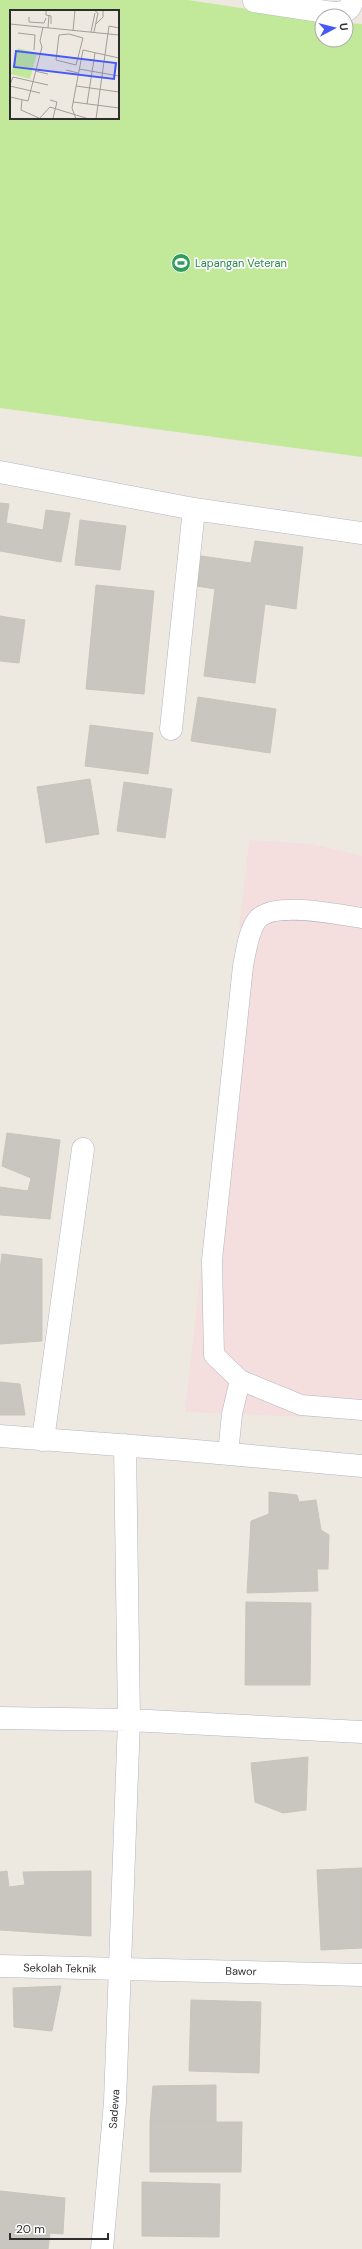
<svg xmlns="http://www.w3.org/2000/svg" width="362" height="2249" font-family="'DM Sans',sans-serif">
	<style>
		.medical { fill: #f4dede }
		.pitch { fill: #c2e99a; fill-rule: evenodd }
		.building { fill: #c9c5bf; stroke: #c9c5b9 }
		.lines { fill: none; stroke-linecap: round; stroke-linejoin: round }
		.service-casing { stroke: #b3b5c0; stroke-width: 21 }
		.minor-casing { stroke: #b3b5c0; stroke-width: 23 }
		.service { stroke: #fff; stroke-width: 20 }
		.minor { stroke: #fff; stroke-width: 22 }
		.labels { text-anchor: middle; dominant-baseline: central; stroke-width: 3.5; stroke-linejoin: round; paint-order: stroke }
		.leisure-label { font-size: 11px; fill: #27864d; stroke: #fff; text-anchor: start }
		.street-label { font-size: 11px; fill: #2d2d2d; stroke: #fff }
		.inset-road { fill: none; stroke: #a19e98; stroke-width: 1 }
		.view { fill: #4459f6; fill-opacity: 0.15; stroke: #4459f6; stroke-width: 2 }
		.inset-edge { fill: none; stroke: #2d2d2d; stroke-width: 2 }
	</style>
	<rect width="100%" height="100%" fill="#eee9e0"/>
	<path class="medical" d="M 249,840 L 312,844 L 362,856 L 362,1419 L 185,1412 Z"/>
	<path class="pitch" d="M 0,0 L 188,0 L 322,20 L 322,40 L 346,40 L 346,23 L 362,24 L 362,457 L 0,408 ZM 11,11 L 118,11 L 118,118 L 11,118 Z"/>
	<path class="building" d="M 0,503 L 9,504 L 6,523 L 43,530 L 46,510 L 70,513 L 61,562 L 0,551 Z
		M 80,520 L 126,526 L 120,570 L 75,565 Z
		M 255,541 L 303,547 L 296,609 L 265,604 L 255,683 L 204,676 L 215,589 L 197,586 L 201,556 L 251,563 Z
		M 96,585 L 154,591 L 144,694 L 86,689 Z
		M 0,616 L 25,620 L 19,663 L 0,661 Z
		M 198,697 L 276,709 L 270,753 L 191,741 Z
		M 90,725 L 153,733 L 148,774 L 85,766 Z
		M 90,779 L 99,834 L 46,843 L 37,787 Z
		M 124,782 L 172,789 L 165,838 L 117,831 Z
		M 7,1133 L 60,1140 L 50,1219 L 0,1215 L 0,1187 L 28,1191 L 31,1178 L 2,1166 Z
		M 2,1254 L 42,1259 L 42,1341 L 0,1344 L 0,1269 Z
		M 0,1382 L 20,1384 L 25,1415 L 0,1415 Z
		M 269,1492 L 297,1495 L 299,1502 L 316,1500 L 321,1530 L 329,1535 L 328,1569 L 317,1569 L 318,1591 L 247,1593 L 251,1521 L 269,1514 Z
		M 246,1602 L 311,1603 L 310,1685 L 245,1685 Z
		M 308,1757 L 306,1810 L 283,1813 L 255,1802 L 251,1763 Z
		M 362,1868 L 362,1948 L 321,1950 L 317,1870 Z
		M 7,1871 L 9,1887 L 25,1885 L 23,1872 L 91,1871 L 91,1936 L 0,1930 L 0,1872 Z
		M 61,1986 L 52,2031 L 14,2027 L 13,1988 Z
		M 191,2000 L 261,2002 L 259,2073 L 189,2071 Z
		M 216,2085 L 216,2122 L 150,2122 L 153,2086 Z
		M 150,2122 L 242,2122 L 241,2172 L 150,2172 Z
		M 142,2182 L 220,2184 L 219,2237 L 142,2236 Z
		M 0,2191 L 65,2198 L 63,2234 L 50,2233 L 48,2249 L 0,2249 Z"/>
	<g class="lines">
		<defs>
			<path id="service" d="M 362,918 C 339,915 273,900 257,920 C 248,932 246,952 243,966 L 212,1260 L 214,1355 L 240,1380 L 301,1405 L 362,1410
				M 228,1454 L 232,1414 L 240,1380"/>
			<path id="minor" d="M 254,1 L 333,13 C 343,13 351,11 352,0
				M 0,472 L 194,509 L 362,533
				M 171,729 L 194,509
				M 0,1436 L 185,1450 L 362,1466
				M 43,1440 L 83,1149
				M 0,1718 L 129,1720 L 362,1732
				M 0,1966 L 362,1975
				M 102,2249 L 115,2102 L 129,1720 L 125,1445"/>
		</defs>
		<use href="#service" class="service-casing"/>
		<use href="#minor" class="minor-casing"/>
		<use href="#service" class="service"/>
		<use href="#minor" class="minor"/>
	</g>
	<defs>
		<symbol id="stadium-disc" viewBox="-11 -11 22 22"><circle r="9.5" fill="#2e9e5b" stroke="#fff"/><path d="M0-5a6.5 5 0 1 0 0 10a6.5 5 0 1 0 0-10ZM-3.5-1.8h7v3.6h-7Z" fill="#fff"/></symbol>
	</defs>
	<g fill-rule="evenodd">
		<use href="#stadium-disc" x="170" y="252" width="22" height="22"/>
	</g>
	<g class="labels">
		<g class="leisure-label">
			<text x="195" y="263">Lapangan Veteran</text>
		</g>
		<g class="street-label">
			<text transform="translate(60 1968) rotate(1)">Sekolah Teknik</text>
			<text transform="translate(241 1971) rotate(1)">Bawor</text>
			<text transform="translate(114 2109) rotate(-86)">Sadewa</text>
		</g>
	</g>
	<g transform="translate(10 10)">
		<rect width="109" height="109" fill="#eee9e0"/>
		<path d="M 8,38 L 27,43 L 20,69 L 1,64 Z" fill="#c2e99a"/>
		<path class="inset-road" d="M 36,0 L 36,5 L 41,6 L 41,14M 19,7 L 19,12 L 34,13 L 36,8M 0,14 L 109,25M 86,14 L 93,7 L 93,0M 38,18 L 39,5M 63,21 L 65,0M 81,22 L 85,3M 84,22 L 88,3 L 84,0M 8,23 L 25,25 L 24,40M 59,24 L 73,28 L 66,55 L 46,50 L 49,25 ZM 69,59 L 109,66M 56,60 L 68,63M 25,61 L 38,64M 0,75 L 3,67 L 38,75M 0,76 L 30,83M 66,76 L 109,82M 0,87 L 18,91 L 32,37 L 30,31 L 33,17M 12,90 L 11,100 L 29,108M 40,90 L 47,92 L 43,108M 63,92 L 109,98M 77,94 L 85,43M 29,109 L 40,97 L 79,109M 66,109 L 62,98 L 73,40 L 109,48M 86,109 L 99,16 L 109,18"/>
		<path class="view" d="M 6,41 L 106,53 L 104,69 L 4,57 Z"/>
		<rect width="109" height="109" class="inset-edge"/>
	</g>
	<g transform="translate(334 28) rotate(83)"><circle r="19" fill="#ffffff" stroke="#ababab"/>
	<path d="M0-3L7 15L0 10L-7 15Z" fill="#4459f6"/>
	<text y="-6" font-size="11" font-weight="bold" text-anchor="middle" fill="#2d2d2d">U</text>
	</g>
	<path d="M10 2233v6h98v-6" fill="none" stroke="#2d2d2d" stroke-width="2"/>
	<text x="16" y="2233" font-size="12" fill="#2d2d2d" stroke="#ffffff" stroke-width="3" paint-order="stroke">20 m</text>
</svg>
